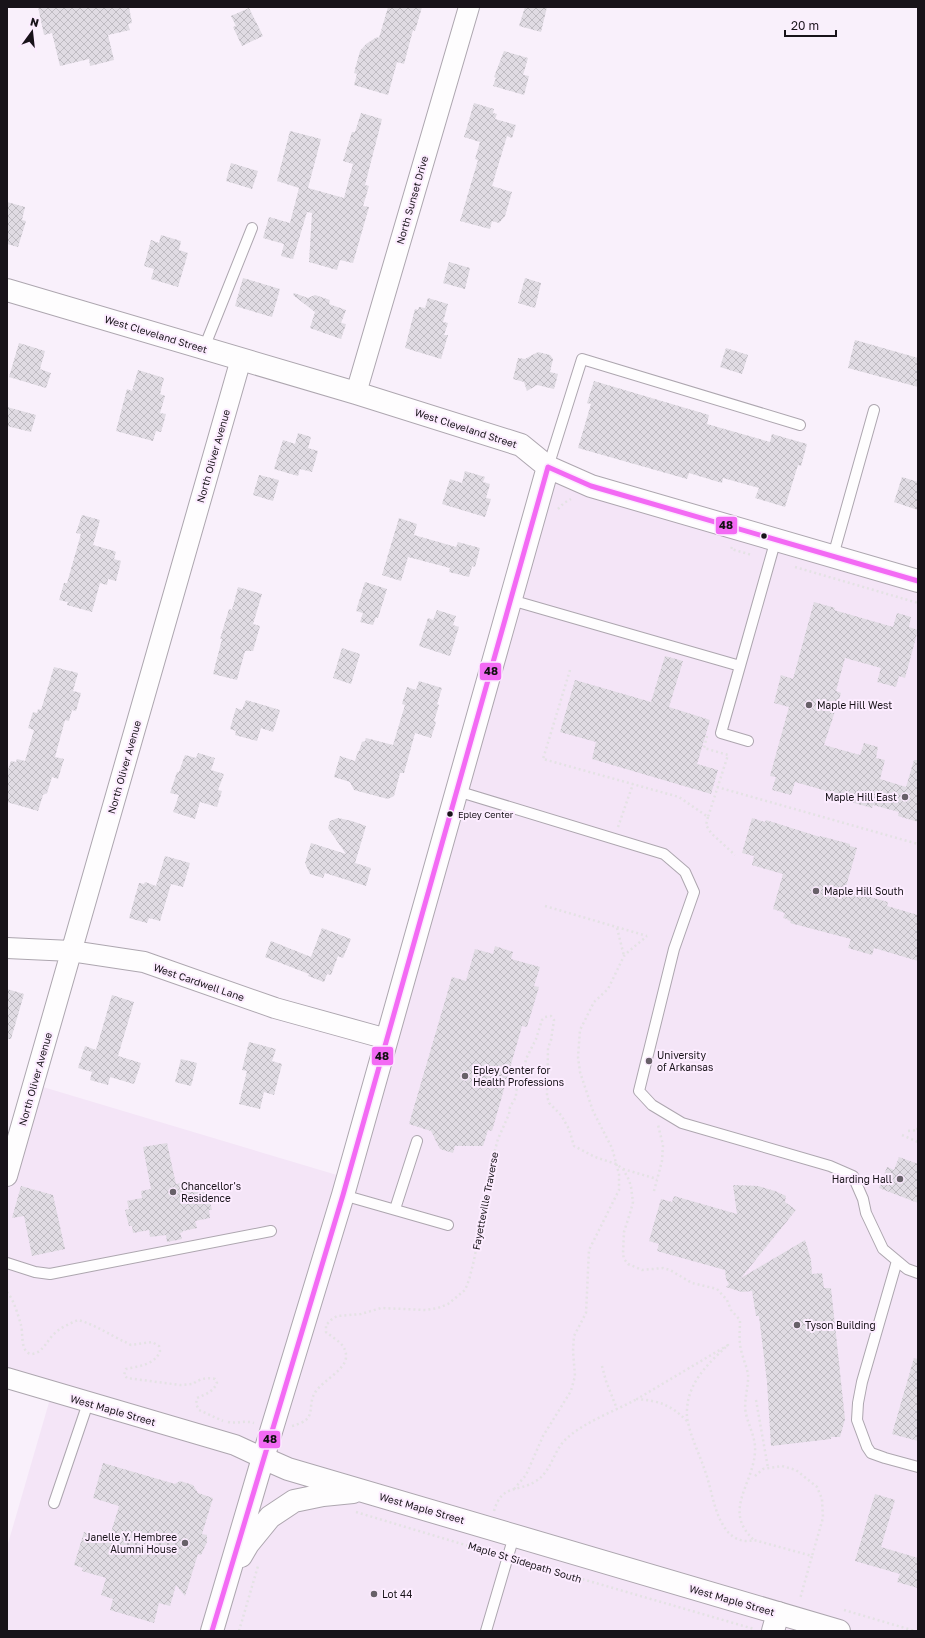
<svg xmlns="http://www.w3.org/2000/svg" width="925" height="1638" font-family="'Golos Text',sans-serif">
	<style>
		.built { fill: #f4e5f7 }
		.building { fill: url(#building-cross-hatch) }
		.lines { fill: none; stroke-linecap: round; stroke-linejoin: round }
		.service-casing { stroke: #ada6af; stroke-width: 12 }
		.minor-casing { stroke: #ada6af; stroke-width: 22 }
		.tertiary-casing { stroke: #ada6af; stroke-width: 24 }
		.secondary-casing { stroke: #ada6af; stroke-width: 24 }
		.path { stroke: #e4e2e4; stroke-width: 2.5; stroke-dasharray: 2 3; stroke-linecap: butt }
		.service { stroke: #fefdfe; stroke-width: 10 }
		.minor { stroke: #fefdfe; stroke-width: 20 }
		.tertiary { stroke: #fefdfe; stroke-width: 22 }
		.secondary { stroke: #fefdfe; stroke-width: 22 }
		.bus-1-casing { stroke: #fcecff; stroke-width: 8 }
		.bus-1 { stroke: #f36af4; stroke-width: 5 }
		.bus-dot { fill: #181319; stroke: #fcecff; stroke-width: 1.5 }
		.poi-dot { fill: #676068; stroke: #fcecff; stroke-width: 1.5 }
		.labels { text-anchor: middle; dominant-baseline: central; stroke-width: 4; stroke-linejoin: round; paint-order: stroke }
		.bus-label { font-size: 9px; fill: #181319; stroke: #fcecff; text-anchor: start }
		.street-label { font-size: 10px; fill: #181319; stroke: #fcecff }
		.poi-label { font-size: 10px; fill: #181319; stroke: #fcecff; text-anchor: start }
		.line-badge { stroke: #fcecff; stroke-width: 1.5 }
		.pale-badge-label { font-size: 11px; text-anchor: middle; font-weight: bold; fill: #111 }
	</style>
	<defs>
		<pattern id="building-cross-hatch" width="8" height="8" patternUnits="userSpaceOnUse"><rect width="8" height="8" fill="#e0dbe3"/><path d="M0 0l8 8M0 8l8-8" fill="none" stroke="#bfbbc2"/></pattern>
	</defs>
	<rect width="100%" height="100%" fill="#f9f0fb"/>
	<path class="built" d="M 548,467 L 918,581 L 918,1631 L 7,1630 L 7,1547 L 52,1392 L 7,1378 L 7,1176 L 33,1084 L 347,1178 Z"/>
	<path class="building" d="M 38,7 L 129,7 L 132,23 L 128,24 L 130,30 L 108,35 L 114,60 L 90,66 L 89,59 L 60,66 L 52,33 L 44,35 Z
		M 388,7 L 422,7 L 415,31 L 413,30 L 404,64 L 397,62 L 388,95 L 354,85 L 357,74 L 354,73 L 360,51 L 366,44 L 377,37 L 379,38 Z
		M 525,7 L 547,7 L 541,32 L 519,26 Z
		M 249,8 L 263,36 L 242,46 L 233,27 L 236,26 L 231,16 Z
		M 504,51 L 528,58 L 523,75 L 529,76 L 524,95 L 493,86 L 496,78 L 494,77 Z
		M 474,103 L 494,109 L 493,113 L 497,114 L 495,119 L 516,125 L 512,138 L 507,136 L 492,186 L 512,192 L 505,216 L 499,223 L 492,221 L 490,229 L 460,221 L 478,160 L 475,159 L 480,142 L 464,137 Z
		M 361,113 L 382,119 L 365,185 L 369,186 L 363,206 L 369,207 L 353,263 L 340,260 L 337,270 L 309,262 L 312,213 L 307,212 L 293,259 L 281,256 L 284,244 L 263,238 L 269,217 L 290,223 L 299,188 L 277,181 L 290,131 L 321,139 L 308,188 L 344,198 L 353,164 L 343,161 L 352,132 L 355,132 Z
		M 231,163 L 258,171 L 252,189 L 226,181 Z
		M 7,202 L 25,207 L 22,220 L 26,221 L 18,247 L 7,244 Z
		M 161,235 L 181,241 L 179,250 L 188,253 L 178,287 L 151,279 L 154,269 L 144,266 L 151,240 L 159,243 Z
		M 449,262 L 470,268 L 465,289 L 443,283 Z
		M 243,278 L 280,289 L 272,317 L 235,306 Z
		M 525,278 L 541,283 L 535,308 L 518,303 Z
		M 294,293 L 308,298 L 315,295 L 330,300 L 329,304 L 346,310 L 341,323 L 346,324 L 341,339 L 310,328 L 315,312 L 293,295 Z
		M 428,298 L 448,304 L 443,322 L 448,323 L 444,335 L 448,335 L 441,359 L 405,348 L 415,309 L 418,310 L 419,307 L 425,308 Z
		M 855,340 L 918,358 L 918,387 L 848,368 Z
		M 19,343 L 45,351 L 40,369 L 51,373 L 46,388 L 9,377 Z
		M 726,348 L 748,355 L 742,374 L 720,367 Z
		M 538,352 L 550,355 L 553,359 L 550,372 L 558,374 L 554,389 L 537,385 L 527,391 L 524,382 L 513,379 L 518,358 L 525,359 Z
		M 138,370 L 164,378 L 160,394 L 165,396 L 160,413 L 166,414 L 161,432 L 156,431 L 153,441 L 116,431 L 127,389 L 132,391 Z
		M 594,381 L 709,415 L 707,424 L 770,442 L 772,434 L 807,444 L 801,466 L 798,465 L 785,507 L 755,498 L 759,488 L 723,478 L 722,483 L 689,473 L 687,479 L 578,448 L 591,404 L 587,403 Z
		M 7,407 L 36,415 L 31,432 L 7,426 Z
		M 298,433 L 311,437 L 308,448 L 318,451 L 312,472 L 300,469 L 298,476 L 274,469 L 283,440 L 295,444 Z
		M 465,471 L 485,477 L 483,482 L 490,484 L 486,498 L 491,499 L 485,517 L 442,504 L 450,479 L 462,483 Z
		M 259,475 L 279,480 L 273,501 L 253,495 Z
		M 902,477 L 918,482 L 918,510 L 894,502 Z
		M 82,515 L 100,520 L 93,545 L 114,551 L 116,552 L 114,559 L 121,561 L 116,581 L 108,579 L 107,585 L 100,583 L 92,612 L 67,605 L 68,602 L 59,600 L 64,583 L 67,583 L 81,534 L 76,533 Z
		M 399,518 L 417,524 L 414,535 L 456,547 L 458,542 L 480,548 L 475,567 L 472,566 L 469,577 L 449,572 L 450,568 L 408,557 L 401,581 L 382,575 Z
		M 365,582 L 387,589 L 378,618 L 376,617 L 373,625 L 360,622 L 363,613 L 356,611 Z
		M 238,587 L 262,594 L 253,624 L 260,626 L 253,651 L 245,651 L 237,680 L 213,674 L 222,639 L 220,639 L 229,609 L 232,610 Z
		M 814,602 L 835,608 L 834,610 L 893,627 L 897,613 L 911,617 L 909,627 L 918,630 L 905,678 L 899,676 L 896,687 L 877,682 L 881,668 L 845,658 L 836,691 L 841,693 L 824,745 L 860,755 L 864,743 L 878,747 L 876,758 L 885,760 L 880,779 L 906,787 L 914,760 L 918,760 L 918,822 L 898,816 L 899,812 L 873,805 L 872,808 L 847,801 L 848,797 L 795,782 L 791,795 L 772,790 L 776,777 L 770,776 L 789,707 L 774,703 L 781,675 L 793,679 Z
		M 437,610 L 456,616 L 453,625 L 459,627 L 450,656 L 419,646 L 428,618 L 433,620 Z
		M 342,648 L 360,654 L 351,684 L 333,678 Z
		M 665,656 L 683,661 L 669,707 L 710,720 L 697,764 L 718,770 L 711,794 L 592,759 L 596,742 L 560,732 L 575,680 L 651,702 Z
		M 54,667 L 78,673 L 73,691 L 81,693 L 76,711 L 72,710 L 69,721 L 65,720 L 55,757 L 64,759 L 58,779 L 52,777 L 47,793 L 43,795 L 38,811 L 7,802 L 7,773 L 11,761 L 16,762 L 17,759 L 25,761 L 34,730 L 28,728 L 33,712 L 37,713 L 38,709 L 41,710 Z
		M 419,681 L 442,688 L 437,704 L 439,705 L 434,721 L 436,722 L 431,738 L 415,733 L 404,773 L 400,773 L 394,796 L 388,799 L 354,790 L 350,782 L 334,777 L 340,756 L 355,761 L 358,751 L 359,751 L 362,742 L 365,741 L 366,738 L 393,745 L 405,705 L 402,704 L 407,687 L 416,690 Z
		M 246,700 L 280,710 L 273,732 L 261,728 L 257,741 L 235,735 L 236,731 L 230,729 L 236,708 L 242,710 Z
		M 198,753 L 215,758 L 211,770 L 224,774 L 218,790 L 222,791 L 217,807 L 200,802 L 195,819 L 173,812 L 179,795 L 170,793 L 177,772 L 179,772 L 185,755 L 196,758 Z
		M 338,818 L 352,821 L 366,826 L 355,863 L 371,868 L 366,886 L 325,873 L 323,878 L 310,874 L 305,863 L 311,843 L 346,854 L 328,828 L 330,821 Z
		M 752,818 L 765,822 L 766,820 L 820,837 L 820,836 L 850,844 L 850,846 L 857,848 L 845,890 L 888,902 L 887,906 L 918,915 L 918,961 L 874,948 L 872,955 L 848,948 L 851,939 L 790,923 L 791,921 L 787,920 L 788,919 L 783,918 L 785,913 L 773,909 L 783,874 L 752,865 L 754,856 L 742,853 Z
		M 165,856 L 190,863 L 183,887 L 171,884 L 160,921 L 149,918 L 147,923 L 129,918 L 139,883 L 144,884 L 145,882 L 156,886 Z
		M 322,928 L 351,939 L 343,958 L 338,956 L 331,975 L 327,974 L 324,982 L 308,976 L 309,974 L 265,957 L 271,941 L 311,957 Z
		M 495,946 L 513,952 L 511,959 L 540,967 L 534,986 L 539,987 L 527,1027 L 522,1026 L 492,1131 L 488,1130 L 483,1146 L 455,1146 L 453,1153 L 440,1149 L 431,1131 L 409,1124 L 452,977 L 466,981 L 475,949 L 493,954 Z
		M 7,989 L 24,994 L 11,1039 L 7,1039 Z
		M 112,995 L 134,1002 L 118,1056 L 141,1063 L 134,1084 L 110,1077 L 108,1085 L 90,1080 L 92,1072 L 78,1068 L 85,1046 L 96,1050 Z
		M 249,1042 L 276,1049 L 272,1061 L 282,1064 L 274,1095 L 264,1092 L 260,1109 L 239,1104 L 247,1071 L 242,1070 Z
		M 181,1059 L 197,1063 L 191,1086 L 175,1082 Z
		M 167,1143 L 176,1184 L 187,1182 L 188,1189 L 203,1186 L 205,1193 L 208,1193 L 212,1210 L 209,1210 L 210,1218 L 195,1221 L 197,1228 L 183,1231 L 183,1232 L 180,1233 L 182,1239 L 167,1242 L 166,1235 L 150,1237 L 149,1230 L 133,1233 L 132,1226 L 129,1226 L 125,1210 L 129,1209 L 127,1201 L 142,1198 L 141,1191 L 151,1189 L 143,1147 Z
		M 899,1157 L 918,1164 L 918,1203 L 879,1188 L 887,1167 L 894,1170 Z
		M 733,1185 L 758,1186 L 775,1191 L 786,1196 L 785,1202 L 796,1210 L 741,1278 L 805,1240 L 811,1260 L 812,1274 L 822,1273 L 824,1288 L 831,1288 L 845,1419 L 840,1437 L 831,1437 L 831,1439 L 771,1446 L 767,1382 L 759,1316 L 756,1316 L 752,1291 L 742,1292 L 726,1287 L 729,1284 L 726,1279 L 725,1270 L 657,1251 L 659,1244 L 649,1241 L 661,1199 L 672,1202 L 674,1196 L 737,1214 Z
		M 21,1186 L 53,1195 L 65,1249 L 32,1256 L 24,1216 L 12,1218 Z
		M 914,1358 L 918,1359 L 918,1441 L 892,1434 Z
		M 103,1463 L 175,1484 L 180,1481 L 193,1485 L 198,1493 L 213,1498 L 202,1534 L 207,1535 L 207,1542 L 201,1555 L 198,1554 L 185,1596 L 176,1585 L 170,1606 L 159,1603 L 154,1623 L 110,1610 L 113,1599 L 101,1595 L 106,1578 L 82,1571 L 83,1568 L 74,1565 L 84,1532 L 109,1539 L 119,1506 L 93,1498 Z
		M 875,1494 L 895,1500 L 881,1547 L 918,1558 L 918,1588 L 897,1582 L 900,1574 L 855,1561 Z"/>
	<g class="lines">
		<defs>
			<path id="service" d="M 204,348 L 252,228
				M 548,467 L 582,359 L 800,425
				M 833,556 L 874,410
				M 511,600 L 740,666 L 776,539
				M 740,666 L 721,733 L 748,741
				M 457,791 L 664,854 L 685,872 L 694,892 L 674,949 L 639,1091 L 652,1105 L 682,1123 L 830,1166 L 853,1176 L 863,1199 L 866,1213 L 883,1249 L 907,1269 L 918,1273
				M 343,1195 L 448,1225
				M 395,1209 L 417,1141
				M 897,1261 L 862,1382 L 858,1403 L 857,1420 L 867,1447 L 871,1453 L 885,1458 L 918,1467
				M 7,1263 L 35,1272 L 50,1274 L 271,1231
				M 54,1503 L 88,1403
				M 486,1631 L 514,1536"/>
			<path id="minor" d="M 356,393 L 469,7
				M 7,948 L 71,951 L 144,962 L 275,1008 L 387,1039
				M 7,1176 L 241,359
				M 7,1378 L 235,1445 L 263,1458"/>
			<path id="tertiary" d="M 7,290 L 356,393 L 521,445 L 548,467 L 591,486 L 918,581
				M 263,1458 L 343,1195 L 548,467
				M 773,1631 L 778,1613"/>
			<path id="secondary" d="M 241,1556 L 248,1544 L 270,1517 L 294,1501 L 323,1495 L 353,1492
				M 212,1631 L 263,1458 L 288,1469 L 839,1631"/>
		</defs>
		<use href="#service" class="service-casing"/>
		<use href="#minor" class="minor-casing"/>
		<use href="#tertiary" class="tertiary-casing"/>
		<use href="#secondary" class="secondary-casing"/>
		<path class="path" d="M 558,509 L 564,503 L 571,499
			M 732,547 L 731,549 L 752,555
			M 795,567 L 918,603
			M 570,670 L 543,759 L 679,797 L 708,817 L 728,755 L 704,748 L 707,736
			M 717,787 L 918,844
			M 708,817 L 706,825 L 711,833 L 735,855
			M 618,827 L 633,784
			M 545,906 L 647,936
			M 617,928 L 624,956
			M 917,1130 L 918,1126
			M 908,1131 L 918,1130
			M 902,1135 L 918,1142
			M 623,1169 L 657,1179
			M 654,1191 L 662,1161 L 663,1145 L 658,1125
			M 7,1292 C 14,1300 18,1315 21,1325 C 23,1333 21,1347 27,1352 C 30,1355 35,1354 38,1352 C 44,1348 47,1342 52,1336 C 59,1328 69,1324 78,1320 C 92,1324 104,1331 117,1338 C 122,1341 126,1342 131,1345 L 152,1342 L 159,1346 L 160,1351 C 155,1365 139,1366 126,1369 L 124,1375 L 127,1378 L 180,1385 L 193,1384 C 199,1379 207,1377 215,1379 L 217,1383 C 213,1392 206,1394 197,1398 L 196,1404 L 199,1410 L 223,1421
			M 602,1366 L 606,1381 L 617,1409
			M 756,1400 L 768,1468
			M 687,1421 C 671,1405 660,1401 637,1399 L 728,1345 C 711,1361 693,1377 688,1401 C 687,1407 686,1416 688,1422 C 691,1438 699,1453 704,1468 C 712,1488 713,1513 727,1531 C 734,1539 743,1543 754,1540 L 812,1556 L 800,1599
			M 228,1422 C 237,1424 245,1420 254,1423
			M 292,1426 C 320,1419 305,1407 316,1391 C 323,1381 346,1369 346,1357 C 347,1344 334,1339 326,1332 L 326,1325 L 331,1320 L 337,1316 L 361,1314 L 381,1308 L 426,1310 L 438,1308 L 448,1304 L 465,1290 L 469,1280 L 474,1260 L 485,1204 L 487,1179 L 498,1139 L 509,1114 L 510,1107 L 516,1097 L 516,1091 L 523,1075 L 526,1059 L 536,1039 L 542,1020 L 545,1017 L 551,1016 L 554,1020 L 551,1040 L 548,1048 L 547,1096 L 549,1103 L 561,1115 L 569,1129 L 574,1146 L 595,1157 L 616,1164 L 623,1169 L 629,1180 L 631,1187 L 633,1202 L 631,1210 L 624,1232 L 623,1254 L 624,1259 L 628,1264 L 642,1270 L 663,1268 L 670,1270 L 692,1283 L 717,1289 L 727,1300 L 731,1310 L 740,1320 C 740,1328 739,1336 740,1344 C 741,1354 746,1364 748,1374 C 749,1387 743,1401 746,1414 C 749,1427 756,1438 755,1452 C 753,1485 722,1511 754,1540
			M 755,1476 L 763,1469 L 782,1466 L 796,1470 L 817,1487 L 822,1499 L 823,1518 L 812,1556
			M 514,1489 L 526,1475 L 543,1436 L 571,1391 L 575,1376 L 573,1351 L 574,1336 L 586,1313 L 589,1250 L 619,1190 L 619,1174 L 612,1148 L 593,1111 L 580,1072 L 578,1057 L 580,1030 L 594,1002 L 608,989 L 624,956 L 628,952 L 647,936
			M 494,1511 C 502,1483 518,1493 536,1481 C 552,1471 553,1451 566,1439 C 584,1422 615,1411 637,1399
			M 356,1512 L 495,1554
			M 520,1561 L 754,1629
			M 844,1610 L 915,1631
			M 239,1631 L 258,1566"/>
		<use href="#service" class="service"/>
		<use href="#minor" class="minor"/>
		<use href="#tertiary" class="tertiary"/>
		<use href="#secondary" class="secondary"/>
		<defs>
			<path id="bus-1" d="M 212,1631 L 343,1195 L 548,467 L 591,486 L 918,581"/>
		</defs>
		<use href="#bus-1" class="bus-1-casing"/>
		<use href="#bus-1" class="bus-1"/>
	</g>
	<g class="bus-dot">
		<circle cx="764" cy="536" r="3.5"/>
		<circle cx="450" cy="814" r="3.5"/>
	</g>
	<g class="poi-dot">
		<circle cx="809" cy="705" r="4"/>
		<circle cx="905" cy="797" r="4"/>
		<circle cx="816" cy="891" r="4"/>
		<circle cx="649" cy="1061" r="4"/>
		<circle cx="465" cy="1076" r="4"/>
		<circle cx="900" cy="1179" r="4"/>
		<circle cx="173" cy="1192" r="4"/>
		<circle cx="797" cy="1325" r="4"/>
		<circle cx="185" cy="1543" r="4"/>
		<circle cx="374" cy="1594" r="4"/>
	</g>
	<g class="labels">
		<g class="bus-label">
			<text x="458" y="814">Epley Center</text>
		</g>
		<g class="street-label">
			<text transform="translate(412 200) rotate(-74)">North Sunset Drive</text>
			<text transform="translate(156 334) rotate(17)">West Cleveland Street</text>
			<text transform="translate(466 428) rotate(18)">West Cleveland Street</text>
			<text transform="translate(213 456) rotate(-74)">North Oliver Avenue</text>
			<text transform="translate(124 767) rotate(-74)">North Oliver Avenue</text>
			<text transform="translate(199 982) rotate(19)">West Cardwell Lane</text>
			<text transform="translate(35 1079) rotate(-74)">North Oliver Avenue</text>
			<text transform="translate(485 1201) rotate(-79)">Fayetteville Traverse</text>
			<text transform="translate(113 1410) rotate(16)">West Maple Street</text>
			<text transform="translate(422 1508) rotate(16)">West Maple Street</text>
			<text transform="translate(525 1562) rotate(17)">Maple St Sidepath South</text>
			<text transform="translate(732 1600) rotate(16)">West Maple Street</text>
		</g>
		<g class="poi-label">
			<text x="817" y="705">Maple Hill West</text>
			<text x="897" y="797" text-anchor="end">Maple Hill East</text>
			<text x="824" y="891">Maple Hill South</text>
			<text x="657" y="1055">University<tspan x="657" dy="12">of Arkansas</tspan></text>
			<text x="473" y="1070">Epley Center for<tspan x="473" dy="12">Health Professions</tspan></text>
			<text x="892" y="1179" text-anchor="end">Harding Hall</text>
			<text x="181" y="1186">Chancellor's<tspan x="181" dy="12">Residence</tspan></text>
			<text x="805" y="1325">Tyson Building</text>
			<text x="177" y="1537" text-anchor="end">Janelle Y. Hembree<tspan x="177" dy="12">Alumni House</tspan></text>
			<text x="382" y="1594">Lot 44</text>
		</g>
	</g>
	<g class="line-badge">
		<rect x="715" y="516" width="23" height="19" rx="4" fill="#f36af4"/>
		<rect x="479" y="662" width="23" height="19" rx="4" fill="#f36af4"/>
		<rect x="371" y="1046" width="23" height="20" rx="4" fill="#f36af4"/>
		<rect x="258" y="1430" width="23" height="19" rx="4" fill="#f36af4"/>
	</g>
	<g class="pale-badge-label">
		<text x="726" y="529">48</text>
		<text x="491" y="675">48</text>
		<text x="382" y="1060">48</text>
		<text x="270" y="1443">48</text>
	</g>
	<rect width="925" height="1638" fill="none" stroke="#181319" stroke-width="16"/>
	<g transform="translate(32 32) rotate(15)" stroke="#fcecff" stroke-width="3" paint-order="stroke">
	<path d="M0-3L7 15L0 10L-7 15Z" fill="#181319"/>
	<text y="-6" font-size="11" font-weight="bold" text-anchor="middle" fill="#181319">N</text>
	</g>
	<path d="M785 30v6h51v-6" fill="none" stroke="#181319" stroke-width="2"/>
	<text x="791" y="30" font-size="12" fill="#181319" stroke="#fcecff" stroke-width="3" paint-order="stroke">20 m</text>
</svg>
